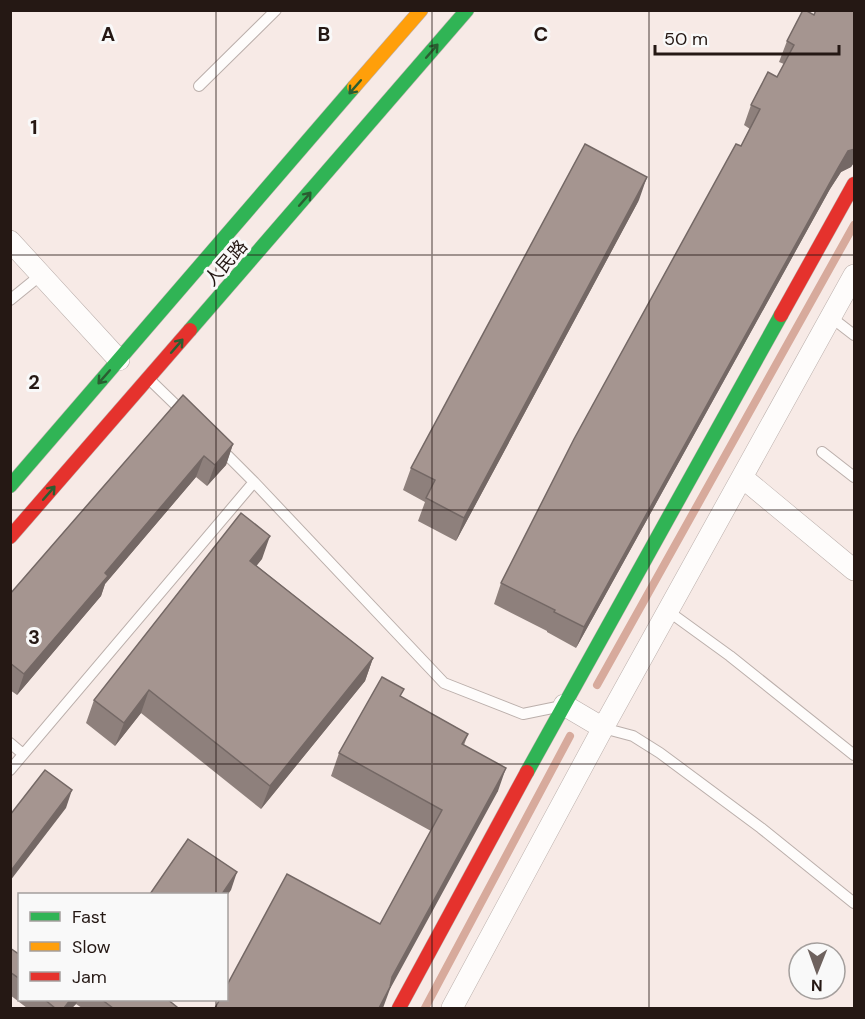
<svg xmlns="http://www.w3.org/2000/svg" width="865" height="1019" font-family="'DM Sans','Noto Sans SC',sans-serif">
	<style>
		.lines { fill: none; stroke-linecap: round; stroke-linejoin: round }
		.stream { stroke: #d7aa9c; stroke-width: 8 }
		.lane-casing { stroke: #bbafab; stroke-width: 12 }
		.street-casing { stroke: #bbafab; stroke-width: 22 }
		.fast-casing { stroke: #bbafab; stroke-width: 15 }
		.slow-casing { stroke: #bbafab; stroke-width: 15 }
		.jam-casing { stroke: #bbafab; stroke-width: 15 }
		.lane { stroke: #fefcfb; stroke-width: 10 }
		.street { stroke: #fefcfb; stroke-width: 21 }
		.fast { stroke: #30b455; stroke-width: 14 }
		.slow { stroke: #ff9f0a; stroke-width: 14 }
		.jam { stroke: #e5322d; stroke-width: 14 }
		.wall { fill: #8e807c }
		.shaded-wall { fill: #746865 }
		.building { fill: #a59590; stroke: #746865; stroke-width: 1.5 }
		.oneway { stroke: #2a5e31 }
		.grid { fill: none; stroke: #251814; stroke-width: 1.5; stroke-opacity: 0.55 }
		.labels { text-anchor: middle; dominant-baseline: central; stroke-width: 6; stroke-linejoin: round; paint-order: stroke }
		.street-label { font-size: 18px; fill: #251814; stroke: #f9f9f9 }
		.grid-label { font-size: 20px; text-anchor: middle; font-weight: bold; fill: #251814; stroke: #f9f9f9; stroke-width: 6; stroke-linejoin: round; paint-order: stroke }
	</style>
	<rect width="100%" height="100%" fill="#f7eae6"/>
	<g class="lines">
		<path class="stream" d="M 597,685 L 854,225
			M 425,1008 L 570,736"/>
		<defs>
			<path id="lane" d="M 199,86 L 276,10
				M 10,300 L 42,274
				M 832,318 L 854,335
				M 149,379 L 183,412
				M 220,448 L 254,482 L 444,683 L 523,714 L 557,707
				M 822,452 L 854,477
				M 668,611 L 730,656 L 854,755
				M 603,728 L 633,736 L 660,753 L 761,828 L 854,903
				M 10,743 L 23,754
				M 10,770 L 254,482"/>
			<path id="street" d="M 10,241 L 119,360
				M 743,478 L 854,570
				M 564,705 L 603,728
				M 452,1008 L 603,728 L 854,275"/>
			<path id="fast" d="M 190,330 L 467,10
				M 10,486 L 354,87
				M 527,772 L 781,315"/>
			<path id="slow" d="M 354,87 L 421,10"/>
			<path id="jam" d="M 781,315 L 854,184
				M 10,537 L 190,330
				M 399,1008 L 527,772"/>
		</defs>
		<use href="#lane" class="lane-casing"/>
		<use href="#street" class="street-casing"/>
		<use href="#fast" class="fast-casing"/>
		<use href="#slow" class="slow-casing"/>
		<use href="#jam" class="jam-casing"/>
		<use href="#lane" class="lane"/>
		<use href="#street" class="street"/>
		<use href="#fast" class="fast"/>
		<use href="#slow" class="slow"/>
		<use href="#jam" class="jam"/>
	</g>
	<path class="wall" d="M 855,11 L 855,161 L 851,167 L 841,172 L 830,189 L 576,648 L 547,632 L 547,631 L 494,604 L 501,583 L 741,146 L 750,129 L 744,125 L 751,105 L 777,77 L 784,64 L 779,62 L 787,41 L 814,15 Z
		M 639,200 L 456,541 L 418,521 L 425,502 L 403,490 L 411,468 Z
		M 183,395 L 233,444 L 226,465 L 207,486 L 196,477 L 105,584 L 101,596 L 17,695 L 10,690 L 10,594 Z
		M 262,559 L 256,565 L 373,658 L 365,681 L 261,809 L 141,713 L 115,746 L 86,723 L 94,700 Z
		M 401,697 L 468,734 L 464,745 L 498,791 L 380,924 L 431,831 L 331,776 L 339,753 Z
		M 10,948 L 20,955 L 20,999 L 167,999 L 177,1007 L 176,1008 L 82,1008 L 76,1004 L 72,1008 L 27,1008 L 10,995 Z"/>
	<path class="shaded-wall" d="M 855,149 L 855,161 L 851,167 L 841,172 L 830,189 L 576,648 L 584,627 L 838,168 L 848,151 Z
		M 647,177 L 639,200 L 456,541 L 464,518 Z
		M 233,444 L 226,465 L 207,486 L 215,465 Z
		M 204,456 L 196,477 L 105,584 L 101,596 L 17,695 L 24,674 L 105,573 Z
		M 270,536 L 262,559 L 242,584 L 250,561 Z
		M 373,658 L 365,681 L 261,809 L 270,786 Z
		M 149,690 L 141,713 L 115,746 L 124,723 Z
		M 506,768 L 498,791 L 390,989 L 383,1008 L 379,1008 L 392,977 Z
		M 72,790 L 66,808 L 10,881 L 10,872 Z
		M 237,872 L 231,890 L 226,897 L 226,894 L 222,894 Z
		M 71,999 L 78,999 L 76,1004 L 72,1008 L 64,1008 Z"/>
	<path class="building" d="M 803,10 L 805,10 L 814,15 L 816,10 L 855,11 L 855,149 L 848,151 L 838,168 L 584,627 L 554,612 L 555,610 L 501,583 L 574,439 L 736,144 L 741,146 L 760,109 L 751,105 L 768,72 L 777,77 L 794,45 L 787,41 Z
		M 585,144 L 647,177 L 464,518 L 426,498 L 435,480 L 411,468 Z
		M 183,395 L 233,444 L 215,465 L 204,456 L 105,573 L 108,576 L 24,674 L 10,663 L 10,594 Z
		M 241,513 L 270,536 L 250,561 L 373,658 L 270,786 L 149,690 L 124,723 L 94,700 Z
		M 382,677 L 404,689 L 400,696 L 468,734 L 462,744 L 506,768 L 392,977 L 390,987 L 379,1008 L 215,1008 L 220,999 L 226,999 L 226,987 L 287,874 L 380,924 L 442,810 L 339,753 Z
		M 45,770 L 72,790 L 10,872 L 10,815 Z
		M 188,839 L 237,872 L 222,894 L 150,894 Z
		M 10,948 L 20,955 L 20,979 L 10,972 Z
		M 44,999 L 71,999 L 64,1008 L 55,1008 Z
		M 101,999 L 167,999 L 177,1007 L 176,1008 L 113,1008 Z"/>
	<defs><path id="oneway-shaft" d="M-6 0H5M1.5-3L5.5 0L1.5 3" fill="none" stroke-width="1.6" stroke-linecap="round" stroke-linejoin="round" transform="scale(1.5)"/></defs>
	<g class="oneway">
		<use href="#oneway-shaft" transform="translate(432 51) rotate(-49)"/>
		<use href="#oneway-shaft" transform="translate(355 87) rotate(131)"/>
		<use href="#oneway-shaft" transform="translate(305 199) rotate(-49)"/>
		<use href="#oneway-shaft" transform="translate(177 346) rotate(-49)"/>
		<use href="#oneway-shaft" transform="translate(104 377) rotate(131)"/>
		<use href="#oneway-shaft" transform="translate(49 493) rotate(-49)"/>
	</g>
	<path class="grid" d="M 216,10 L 216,894M 432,10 L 432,1008M 649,10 L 649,1008M 10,255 L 854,255M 10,510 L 854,510M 10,764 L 854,764M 216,1000 L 216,1008"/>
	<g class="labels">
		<g class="street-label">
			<text transform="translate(226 263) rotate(-49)">人民路</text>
		</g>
	</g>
	<g class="grid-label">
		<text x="108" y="41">A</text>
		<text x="324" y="41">B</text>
		<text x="541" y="41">C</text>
		<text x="34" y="134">1</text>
		<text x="34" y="389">2</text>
		<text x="34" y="644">3</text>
	</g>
	<rect width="865" height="1019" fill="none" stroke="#251814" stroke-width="24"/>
	<rect x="18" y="893" width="210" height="108" fill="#f9f9f9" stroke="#a49f9d" stroke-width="1.5"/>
	<rect x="30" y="912" width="30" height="9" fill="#30b455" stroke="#a49f9d" stroke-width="1.5"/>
	<text x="72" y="923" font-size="18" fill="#251814">Fast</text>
	<rect x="30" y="942" width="30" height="9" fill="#ff9f0a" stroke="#a49f9d" stroke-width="1.5"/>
	<text x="72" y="953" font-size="18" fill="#251814">Slow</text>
	<rect x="30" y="972" width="30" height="9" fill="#e5322d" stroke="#a49f9d" stroke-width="1.5"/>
	<text x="72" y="983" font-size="18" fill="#251814">Jam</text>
	<g transform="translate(817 971) rotate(181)"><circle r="28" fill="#f9f9f9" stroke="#a49f9d" stroke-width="1.5"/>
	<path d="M0-4.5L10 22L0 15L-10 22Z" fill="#6e625e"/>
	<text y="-9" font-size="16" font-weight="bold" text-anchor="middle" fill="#251814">N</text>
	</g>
	<path d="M655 45v9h184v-9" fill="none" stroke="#251814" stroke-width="3"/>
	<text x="664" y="45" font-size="18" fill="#251814" stroke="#f9f9f9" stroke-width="4.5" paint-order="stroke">50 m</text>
</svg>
